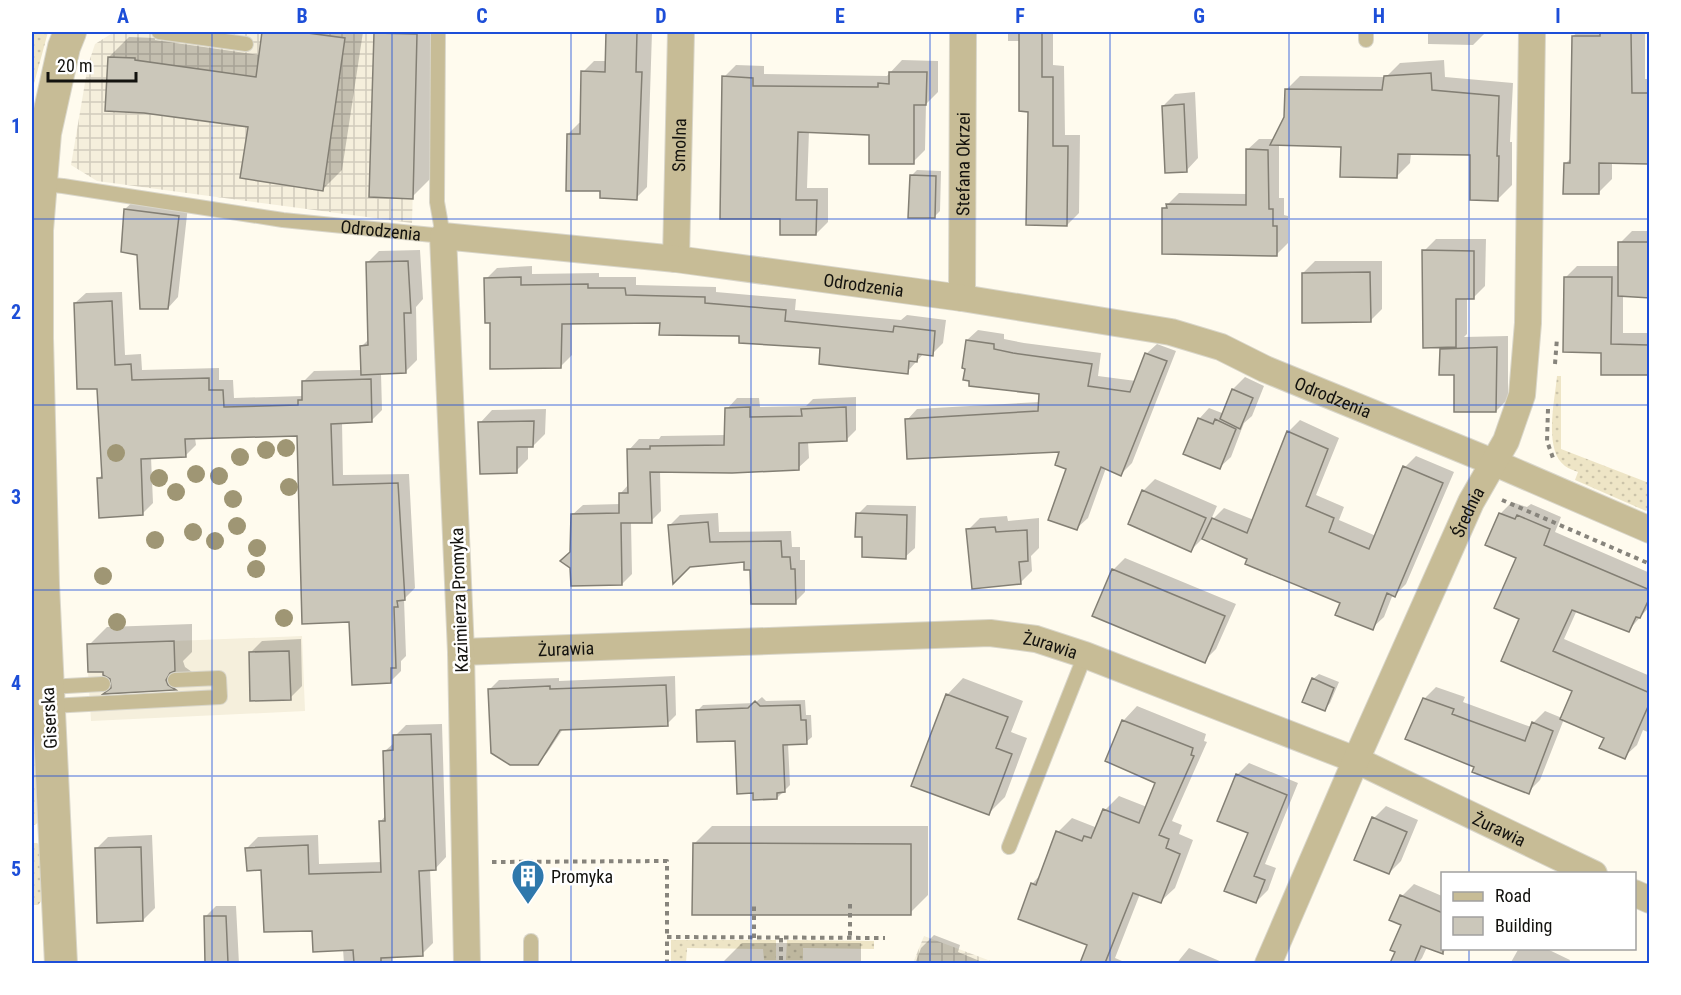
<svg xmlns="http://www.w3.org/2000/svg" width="1681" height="995" font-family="'Roboto Condensed',sans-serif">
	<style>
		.built { fill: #f5efdc }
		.industrial { fill: url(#industrial-grid) }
		.grass { fill: url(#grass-dots) }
		.shadow { fill: #0003 }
		.building { fill: #cbc7ba; stroke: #837f74; stroke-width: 1.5 }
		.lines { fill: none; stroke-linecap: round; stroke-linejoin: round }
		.service-casing { stroke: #d9d6ca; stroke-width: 16 }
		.minor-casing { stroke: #d9d6ca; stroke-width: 28 }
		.tertiary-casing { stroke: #d9d6ca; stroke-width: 34 }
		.path { stroke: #87847c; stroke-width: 4; stroke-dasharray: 4.5 4.5; stroke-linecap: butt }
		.service { stroke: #c7bc96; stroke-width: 14 }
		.minor { stroke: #c7bc96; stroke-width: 26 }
		.tertiary { stroke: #c7bc96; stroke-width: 32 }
		.tree { fill: #9f9674 }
		.grid { fill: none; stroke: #1d4ed8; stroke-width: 1.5; stroke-opacity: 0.55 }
		.labels { text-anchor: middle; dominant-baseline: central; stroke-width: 5; stroke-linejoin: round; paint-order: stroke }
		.street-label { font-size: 18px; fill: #13120e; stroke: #fff }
		.poi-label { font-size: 18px; fill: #13120e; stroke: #fff; text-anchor: start }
		.neatline { fill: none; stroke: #1d4ed8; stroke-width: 2 }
		.grid-label { font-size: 20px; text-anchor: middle; font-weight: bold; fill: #1d4ed8 }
	</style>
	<defs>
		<pattern id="industrial-grid" width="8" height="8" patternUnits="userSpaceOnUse" patternTransform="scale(1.5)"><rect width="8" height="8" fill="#f5efdc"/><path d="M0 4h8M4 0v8" fill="none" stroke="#d1ccbc"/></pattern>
		<pattern id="grass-dots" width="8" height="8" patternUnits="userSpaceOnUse" patternTransform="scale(1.5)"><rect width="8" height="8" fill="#eee5c6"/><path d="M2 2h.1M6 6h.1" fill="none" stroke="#cbc3a9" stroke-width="1.8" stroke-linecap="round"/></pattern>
	</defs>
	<rect width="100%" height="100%" fill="#fffbee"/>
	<path class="built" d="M 302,636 L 305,711 L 91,721 L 88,672 L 103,672 L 104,696 L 176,693 L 174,641 Z"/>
	<path class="industrial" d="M 111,32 L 417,32 L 412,223 L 97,181 L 71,165 L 88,65 L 95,44 L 111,34 Z
		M 924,936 L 996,963 L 913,963 Z"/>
	<path class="grass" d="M 32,32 L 48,32 L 32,91 Z
		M 1557,376 L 1561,376 L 1561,449 L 1649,483 L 1649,508 L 1646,511 L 1575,480 L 1578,472 C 1574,470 1569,469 1565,466 C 1543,450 1555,400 1557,376 Z
		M 32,725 L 37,729 L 42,819 L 35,825 L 32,825 Z
		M 32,843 L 37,843 L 42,848 L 44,898 L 38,905 L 34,905 Z
		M 671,940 L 776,940 L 776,960 L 764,960 L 763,949 L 687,948 L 686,963 L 671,963 Z
		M 787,940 L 874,941 L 874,949 L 803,948 L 803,960 L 786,960 Z"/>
	<path class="shadow" d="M 264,32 L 363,32 L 342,170 L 322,190 L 249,126 L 109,57 L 129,37 L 155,38 L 155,40 L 260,55 Z
		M 375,32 L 436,32 L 432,177 L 412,197 L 370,196 Z
		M 607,32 L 652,32 L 647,187 L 636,198 L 602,190 L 568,134 L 579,123 L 582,123 L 583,72 L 594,61 L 607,61 Z
		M 1008,32 L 1053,32 L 1053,65 L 1064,66 L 1065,135 L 1080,135 L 1079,213 L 1067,225 L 1030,110 L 1021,41 L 1008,41 Z
		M 1428,32 L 1485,32 L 1485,33 L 1473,45 L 1428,44 Z
		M 1578,32 L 1645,32 L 1645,79 L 1650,79 L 1650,160 L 1647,162 L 1612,162 L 1612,179 L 1598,193 L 1565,164 L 1572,157 L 1573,36 Z
		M 902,60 L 938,61 L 938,92 L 926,104 L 925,150 L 913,162 L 870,133 L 809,131 L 807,188 L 828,188 L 828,222 L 816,234 L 782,218 L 724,77 L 736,65 L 764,66 L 764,74 L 887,76 Z
		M 1444,60 L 1445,77 L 1513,83 L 1510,142 L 1512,142 L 1512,185 L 1498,199 L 1472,154 L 1411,153 L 1410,163 L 1396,177 L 1342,146 L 1279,144 L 1279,198 L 1284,198 L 1284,215 L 1288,216 L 1288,243 L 1277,254 L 1164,208 L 1179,193 L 1247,194 L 1247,150 L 1259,139 L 1275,139 L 1285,117 L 1286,90 L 1300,76 L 1386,77 L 1400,63 Z
		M 1195,92 L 1198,158 L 1186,171 L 1163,106 L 1175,94 Z
		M 917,170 L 941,171 L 940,211 L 934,217 L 911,176 Z
		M 136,199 L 188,206 L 178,297 L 168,308 L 138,253 L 125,209 Z
		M 1632,231 L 1650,231 L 1650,296 L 1623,295 L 1623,333 L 1650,333 L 1650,371 L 1647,374 L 1602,351 L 1565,278 L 1577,266 L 1619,266 L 1620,243 Z
		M 1436,239 L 1486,239 L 1485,286 L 1473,298 L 1467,298 L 1467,334 L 1464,337 L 1508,336 L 1508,399 L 1496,411 L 1456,374 L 1441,350 L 1445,346 L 1424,251 Z
		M 420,250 L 423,299 L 416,307 L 417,360 L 405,372 L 381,373 L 382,410 L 371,421 L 342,422 L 343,475 L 409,474 L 415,588 L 404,599 L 406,656 L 401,661 L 401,671 L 391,681 L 350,620 L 298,435 L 195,438 L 196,445 L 185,456 L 151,457 L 153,503 L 142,514 L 98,479 L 103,474 L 99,387 L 75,303 L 86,293 L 122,292 L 125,355 L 141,354 L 142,370 L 219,368 L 219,380 L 233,380 L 234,398 L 303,396 L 303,382 L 314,371 L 362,370 L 361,347 L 370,338 L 367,263 L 379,251 Z
		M 1315,261 L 1382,261 L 1382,309 L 1370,321 L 1303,273 Z
		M 532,266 L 532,274 L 599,273 L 599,277 L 636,277 L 636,285 L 716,287 L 716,292 L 796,299 L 795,310 L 901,320 L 907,315 L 946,320 L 943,343 L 932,354 L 924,353 L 907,372 L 822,347 L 661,321 L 572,322 L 572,355 L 560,367 L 492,322 L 486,279 L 497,268 Z
		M 978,330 L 1004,334 L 1004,339 L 1024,343 L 1101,353 L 1098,376 L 1136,381 L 1146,354 L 1157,344 L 1176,351 L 1132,463 L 1121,474 L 1106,468 L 1088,518 L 1077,528 L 1068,468 L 1061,450 L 907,420 L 917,409 L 1040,402 L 1040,393 L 967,340 Z
		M 1245,377 L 1264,386 L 1252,416 L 1244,423 L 1231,457 L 1220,467 L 1199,419 L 1209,408 L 1222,413 L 1233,389 Z
		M 856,397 L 856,430 L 846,440 L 808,442 L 809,458 L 798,468 L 660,471 L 661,511 L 651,521 L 631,522 L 632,574 L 622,584 L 571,552 L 572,515 L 583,505 L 620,504 L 620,494 L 629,484 L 629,450 L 639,439 L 659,439 L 661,436 L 726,435 L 727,409 L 737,398 L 759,398 L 760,407 L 806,406 L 813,399 Z
		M 546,409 L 545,434 L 533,446 L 528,446 L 528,459 L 516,471 L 480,423 L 492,410 Z
		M 1300,420 L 1339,438 L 1316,495 L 1344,507 L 1339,520 L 1376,536 L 1405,467 L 1416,456 L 1454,472 L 1406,584 L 1395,595 L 1393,594 L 1384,617 L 1372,628 L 1342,602 L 1249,558 L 1203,538 L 1191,550 L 1143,491 L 1155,479 L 1217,506 L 1210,522 L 1224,508 L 1254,520 L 1289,431 Z
		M 1512,502 L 1527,507 L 1531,504 L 1561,517 L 1555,532 L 1650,573 L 1650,606 L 1628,631 L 1577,610 L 1564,639 L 1650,676 L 1650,733 L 1643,730 L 1637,745 L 1624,757 L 1606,737 L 1564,719 L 1540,780 L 1528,792 L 1476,766 L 1424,699 L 1436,687 L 1465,697 L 1463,702 L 1531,727 L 1533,723 L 1545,711 L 1562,718 L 1574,691 L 1521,618 L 1518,557 L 1500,514 Z
		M 867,505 L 916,506 L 915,548 L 905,557 L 858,514 Z
		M 718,513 L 719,532 L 791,531 L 792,547 L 800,547 L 800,560 L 805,560 L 805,592 L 795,602 L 752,568 L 745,560 L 670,525 L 680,515 Z
		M 1007,516 L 1008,521 L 1039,518 L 1039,548 L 1031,556 L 1032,571 L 1020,583 L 968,530 L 980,518 Z
		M 1125,558 L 1236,604 L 1216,649 L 1204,661 L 1113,570 Z
		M 192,624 L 192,652 L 183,661 L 185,667 L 192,672 L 175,689 L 107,692 L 114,684 L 89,645 L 107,627 Z
		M 301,639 L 302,686 L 290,698 L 250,653 L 262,641 Z
		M 1319,674 L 1339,682 L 1330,703 L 1325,709 L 1313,679 Z
		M 675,676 L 676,715 L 667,724 L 563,729 L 547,753 L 537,763 L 490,689 L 499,680 L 559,678 L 559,681 Z
		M 963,678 L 1023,701 L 1011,732 L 1027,738 L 1005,797 L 989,813 L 947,695 Z
		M 762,697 L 766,701 L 805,700 L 806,715 L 811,715 L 812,737 L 806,742 L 788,743 L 790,785 L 777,798 L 736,740 L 697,711 L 703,705 L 755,703 Z
		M 1137,706 L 1206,734 L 1204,741 L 1207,742 L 1172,821 L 1182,825 L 1179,834 L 1193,840 L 1175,888 L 1161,901 L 1140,894 L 1115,958 L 1129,964 L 1081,964 L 1089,944 L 1032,884 L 1041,874 L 1058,832 L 1072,818 L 1095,827 L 1100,822 L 1105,810 L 1119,796 L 1147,807 L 1157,782 L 1107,760 L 1124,720 Z
		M 442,724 L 446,857 L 435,869 L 430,869 L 433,943 L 422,954 L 392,956 L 392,964 L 344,964 L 343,949 L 313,929 L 247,848 L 258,837 L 318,835 L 319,864 L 382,862 L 381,821 L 386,815 L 385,751 L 395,742 L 395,736 L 406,725 Z
		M 1249,763 L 1298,783 L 1265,864 L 1276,868 L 1268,890 L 1256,902 L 1250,832 L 1237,775 Z
		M 1386,806 L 1418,820 L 1401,861 L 1389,873 L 1374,818 Z
		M 712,826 L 928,826 L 928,895 L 910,913 L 694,844 Z
		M 152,835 L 155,908 L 143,920 L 96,849 L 108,837 Z
		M 1414,884 L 1442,896 L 1442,948 L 1447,948 L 1443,953 L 1427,947 L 1422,958 L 1417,964 L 1398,964 L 1393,961 L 1403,924 L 1402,896 Z
		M 216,906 L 236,906 L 239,964 L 207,964 L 205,917 Z
		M 934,935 L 960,945 L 958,952 L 987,964 L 915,964 L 921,948 Z
		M 742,943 L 861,943 L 861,964 L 724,964 L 724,961 Z
		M 1189,948 L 1222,962 L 1221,964 L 1176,964 Z
		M 1519,948 L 1545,948 L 1570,960 L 1569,964 L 1510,964 Z"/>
	<path class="building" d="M 262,32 L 300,32 L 345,38 L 323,191 L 240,178 L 248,127 L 144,113 L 105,111 L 108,57 L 135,58 L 135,60 L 256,77 Z
		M 606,32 L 637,32 L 636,72 L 642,72 L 637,200 L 600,198 L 600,191 L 566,191 L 567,134 L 580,134 L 581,71 L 605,72 Z
		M 1019,32 L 1042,32 L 1042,77 L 1053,77 L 1053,146 L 1068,146 L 1067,226 L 1026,225 L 1028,112 L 1019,111 Z
		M 1600,32 L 1631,33 L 1632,93 L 1650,93 L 1648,164 L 1599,163 L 1599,194 L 1563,194 L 1564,163 L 1570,163 L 1572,36 L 1600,36 Z
		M 374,33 L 417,34 L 413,199 L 369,197 Z
		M 889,72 L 927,72 L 926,105 L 914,105 L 914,164 L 869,164 L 869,135 L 798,132 L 796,200 L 817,200 L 816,235 L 780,235 L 780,219 L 720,219 L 722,76 L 753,78 L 753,86 L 878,87 L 878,83 L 889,84 Z
		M 1431,73 L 1432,90 L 1499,96 L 1497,156 L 1499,156 L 1498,201 L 1470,200 L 1470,155 L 1398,154 L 1397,178 L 1340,177 L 1341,147 L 1270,145 L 1284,117 L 1285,89 L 1382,90 L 1384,76 Z
		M 1184,104 L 1187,172 L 1165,173 L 1162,106 Z
		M 1246,149 L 1268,150 L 1269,209 L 1273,209 L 1273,226 L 1277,226 L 1277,256 L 1162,254 L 1162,208 L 1167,208 L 1166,204 L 1246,205 Z
		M 910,175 L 936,176 L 935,218 L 908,218 Z
		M 124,209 L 179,216 L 168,309 L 140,309 L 137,255 L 121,252 Z
		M 1618,242 L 1650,242 L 1650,298 L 1618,296 Z
		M 1422,250 L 1474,251 L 1474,299 L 1456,299 L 1456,347 L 1423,348 Z
		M 408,261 L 411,313 L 404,313 L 406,373 L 361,375 L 360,346 L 368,345 L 366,262 Z
		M 1370,272 L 1371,322 L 1302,323 L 1302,273 Z
		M 521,277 L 521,285 L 588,284 L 588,288 L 625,288 L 626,295 L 705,297 L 705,303 L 786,310 L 785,321 L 893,332 L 894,326 L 935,331 L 933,356 L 918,354 L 917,362 L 909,361 L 908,374 L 819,364 L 820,348 L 739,343 L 739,336 L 659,335 L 660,323 L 562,324 L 561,368 L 490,369 L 490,323 L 485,323 L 484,278 Z
		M 1564,277 L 1612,277 L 1611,344 L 1648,345 L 1648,375 L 1601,375 L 1601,353 L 1563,352 Z
		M 112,301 L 115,365 L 131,364 L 132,380 L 209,378 L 209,390 L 223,390 L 224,407 L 298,405 L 298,400 L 302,400 L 302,381 L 371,379 L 372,422 L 331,424 L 333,485 L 398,483 L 405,600 L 397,601 L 398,607 L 394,607 L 396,668 L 391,668 L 391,683 L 352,685 L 349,622 L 302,624 L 297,436 L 185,439 L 186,457 L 141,459 L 143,515 L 99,518 L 97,478 L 102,478 L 97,389 L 77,389 L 74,303 Z
		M 966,340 L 994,344 L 994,349 L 1013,353 L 1092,364 L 1088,386 L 1130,392 L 1145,353 L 1167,361 L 1121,476 L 1101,467 L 1077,530 L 1048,520 L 1066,469 L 1055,465 L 1059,452 L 907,459 L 905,419 L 1038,411 L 1039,394 L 969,386 L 969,381 L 963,380 L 965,369 L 962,368 Z
		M 1497,347 L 1496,412 L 1454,412 L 1454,375 L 1439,375 L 1440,349 Z
		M 1232,389 L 1253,398 L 1240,429 L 1220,419 Z
		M 750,407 L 750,417 L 802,416 L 801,409 L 846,407 L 847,441 L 799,443 L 799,470 L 732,473 L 650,472 L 652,523 L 621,523 L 622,585 L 571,586 L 570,568 L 560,561 L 570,552 L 571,514 L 619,513 L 619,493 L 628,493 L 627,449 L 650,449 L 650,446 L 724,445 L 725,408 Z
		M 1198,418 L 1213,424 L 1215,419 L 1236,429 L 1220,469 L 1183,454 Z
		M 534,421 L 533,447 L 517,447 L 517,473 L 480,474 L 478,422 Z
		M 1287,431 L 1328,449 L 1306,506 L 1334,518 L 1329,532 L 1369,549 L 1403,466 L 1443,483 L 1395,597 L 1387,593 L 1373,630 L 1335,615 L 1340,603 L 1245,564 L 1247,559 L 1202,539 L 1212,518 L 1247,533 Z
		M 1142,490 L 1206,518 L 1191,552 L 1128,524 Z
		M 856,513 L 907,515 L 906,559 L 862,557 L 862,537 L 855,537 Z
		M 1499,513 L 1515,519 L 1517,515 L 1550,529 L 1544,545 L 1650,590 L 1650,597 L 1640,618 L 1636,617 L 1629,632 L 1572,610 L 1553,651 L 1650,693 L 1650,702 L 1625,759 L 1599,748 L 1604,738 L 1560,719 L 1572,691 L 1501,661 L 1519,619 L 1494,608 L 1516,558 L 1485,545 Z
		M 708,522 L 710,542 L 781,541 L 782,557 L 790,557 L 791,569 L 795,569 L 796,604 L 751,604 L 750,570 L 744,570 L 744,562 L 690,567 L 673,584 L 668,525 Z
		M 995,527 L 996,532 L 1027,530 L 1028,561 L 1019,562 L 1021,584 L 972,589 L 966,529 Z
		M 1112,569 L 1225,616 L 1205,663 L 1092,616 Z
		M 174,641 L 175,671 L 170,673 L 166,680 L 168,685 L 176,690 L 103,694 L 111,688 L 110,679 L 103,675 L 103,672 L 88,672 L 87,644 Z
		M 289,651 L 291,700 L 250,701 L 249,652 Z
		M 1312,678 L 1334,688 L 1325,711 L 1302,702 Z
		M 666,685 L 668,726 L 560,730 L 538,765 L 510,765 L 491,753 L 488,689 L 550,686 L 550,689 Z
		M 946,694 L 1008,717 L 996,748 L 1012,754 L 989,815 L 911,786 Z
		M 1423,698 L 1454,709 L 1452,714 L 1525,741 L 1532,722 L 1553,731 L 1529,794 L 1472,772 L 1474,767 L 1405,739 Z
		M 755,701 L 760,706 L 800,705 L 801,720 L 806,720 L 807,744 L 783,745 L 785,792 L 777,793 L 777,799 L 753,800 L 753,793 L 737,794 L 735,741 L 697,742 L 696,710 L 748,708 Z
		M 1122,720 L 1193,748 L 1191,755 L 1194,756 L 1159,835 L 1169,839 L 1166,848 L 1180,854 L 1161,903 L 1133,893 L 1105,963 L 1080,963 L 1087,945 L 1018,919 L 1031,883 L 1036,885 L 1056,831 L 1082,841 L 1084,836 L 1091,838 L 1103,809 L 1139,823 L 1155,783 L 1105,761 Z
		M 431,734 L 436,870 L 419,871 L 423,956 L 381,958 L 381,963 L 354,963 L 353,950 L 313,952 L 312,931 L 264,932 L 261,870 L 247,871 L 245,848 L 308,845 L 309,874 L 381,872 L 379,821 L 385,821 L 383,751 L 393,750 L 393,735 Z
		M 1236,774 L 1287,795 L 1254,876 L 1265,880 L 1256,903 L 1224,891 L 1248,833 L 1217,821 Z
		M 1372,817 L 1407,832 L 1389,874 L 1354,860 Z
		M 693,843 L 911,844 L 911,915 L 692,915 Z
		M 141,847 L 143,921 L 97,923 L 95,848 Z
		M 1400,895 L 1443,913 L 1443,954 L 1421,946 L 1414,963 L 1390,963 L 1395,952 L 1390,950 L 1401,925 L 1389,920 Z
		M 204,916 L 226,916 L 228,963 L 205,963 Z"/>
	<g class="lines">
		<defs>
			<g id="service">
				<path d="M 159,32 L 246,44"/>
				<path d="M 1366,40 L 1366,32"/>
				<path id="s1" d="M 42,184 L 63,186 L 283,220 L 443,236 L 437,202 L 438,32"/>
				<path d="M 48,687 L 103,684"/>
				<path d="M 32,707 L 220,697 L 219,678 L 175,680"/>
				<path d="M 1009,847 L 1085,655"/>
				<path d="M 531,964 L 531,941"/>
			</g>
			<g id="minor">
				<path id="s2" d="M 676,259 L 681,32"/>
				<path id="s3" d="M 962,298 L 963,32"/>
				<path id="s4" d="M 461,652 L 990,633 L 1036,639 L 1085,655 L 1356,760 L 1594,874"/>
				<path d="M 1634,893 L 1650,900"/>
				<path id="s5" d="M 467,964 L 461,652 L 443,236 L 676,259 L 962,298 L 1171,332 L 1221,347 L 1265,369 L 1495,463 L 1650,530"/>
				<path id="s6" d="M 1268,964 L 1356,760 L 1471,502 L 1506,441 L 1522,395 L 1528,323 L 1532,32"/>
			</g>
			<path id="tertiary" d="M 61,964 L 43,585 L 37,338 L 37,230 L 45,133 L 64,47 L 70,32"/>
		</defs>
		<use href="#service" class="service-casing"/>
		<use href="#minor" class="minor-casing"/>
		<use href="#tertiary" class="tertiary-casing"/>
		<path class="path" d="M 1555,364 L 1557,338
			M 1548,409 L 1547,441 L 1553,458
			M 1502,500 L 1650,564
			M 492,862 L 667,861 L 667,937
			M 850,904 L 850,938
			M 754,938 L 754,904
			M 781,938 L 781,960
			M 667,964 L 667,937 L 885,938"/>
		<use href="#service" class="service"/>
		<use href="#minor" class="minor"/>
		<use href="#tertiary" class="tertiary"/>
	</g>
	<g class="tree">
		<circle cx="286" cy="448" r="9"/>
		<circle cx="266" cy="450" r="9"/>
		<circle cx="116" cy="453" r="9"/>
		<circle cx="240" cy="457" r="9"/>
		<circle cx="196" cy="474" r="9"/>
		<circle cx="219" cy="476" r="9"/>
		<circle cx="159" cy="478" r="9"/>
		<circle cx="289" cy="487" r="9"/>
		<circle cx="176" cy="492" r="9"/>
		<circle cx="233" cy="499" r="9"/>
		<circle cx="237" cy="526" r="9"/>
		<circle cx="193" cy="532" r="9"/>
		<circle cx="155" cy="540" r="9"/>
		<circle cx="215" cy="541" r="9"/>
		<circle cx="257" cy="548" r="9"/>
		<circle cx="256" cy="569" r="9"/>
		<circle cx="103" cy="576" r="9"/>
		<circle cx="284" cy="618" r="9"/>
		<circle cx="117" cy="622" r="9"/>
	</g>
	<path class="grid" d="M 212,32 L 212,964M 392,32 L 392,964M 571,32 L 571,964M 751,32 L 751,964M 930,32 L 930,964M 1110,32 L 1110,964M 1289,32 L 1289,964M 1469,32 L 1469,874M 32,219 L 1650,219M 32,405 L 1650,405M 32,590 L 1650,590M 32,776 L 1650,776M 1469,948 L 1469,964"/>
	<defs>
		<symbol id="building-pin" viewBox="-11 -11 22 30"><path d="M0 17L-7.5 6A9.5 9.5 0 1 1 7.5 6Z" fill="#2f78ac" stroke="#fff"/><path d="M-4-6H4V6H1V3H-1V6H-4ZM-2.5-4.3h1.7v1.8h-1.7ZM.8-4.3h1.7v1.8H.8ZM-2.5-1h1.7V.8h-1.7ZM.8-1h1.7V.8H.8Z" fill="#fff"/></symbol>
	</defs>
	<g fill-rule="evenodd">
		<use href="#building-pin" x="509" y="857" width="38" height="52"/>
	</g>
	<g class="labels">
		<g class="street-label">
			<text stroke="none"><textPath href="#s2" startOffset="114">Smolna</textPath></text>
			<text stroke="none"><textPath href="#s3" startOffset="134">Stefana Okrzei</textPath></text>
			<text stroke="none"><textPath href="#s1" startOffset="342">Odrodzenia</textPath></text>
			<text stroke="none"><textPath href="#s5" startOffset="1152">Odrodzenia</textPath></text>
			<text stroke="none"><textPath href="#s5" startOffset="1638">Odrodzenia</textPath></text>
			<text stroke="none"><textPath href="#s6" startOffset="494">Średnia</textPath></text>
			<text transform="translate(459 600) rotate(-92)">Kazimierza Promyka</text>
			<text stroke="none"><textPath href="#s4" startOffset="591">Żurawia</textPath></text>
			<text stroke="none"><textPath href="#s4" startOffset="105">Żurawia</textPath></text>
			<text transform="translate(49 718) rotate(-93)">Giserska</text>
			<text stroke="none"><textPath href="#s4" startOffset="1077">Żurawia</textPath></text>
		</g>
		<g class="poi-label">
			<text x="551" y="876">Promyka</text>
		</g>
	</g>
	<rect width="1681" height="995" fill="none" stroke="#ffffff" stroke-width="66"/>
	<rect x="1441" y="872" width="195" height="78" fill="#ffffff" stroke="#a1a09f" stroke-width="1.5"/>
	<rect x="1453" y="892" width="30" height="9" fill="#c7bc96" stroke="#a1a09f" stroke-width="1.5"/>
	<text x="1495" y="902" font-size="18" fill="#13120e">Road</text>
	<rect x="1453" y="917" width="30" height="18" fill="#cbc7ba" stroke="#a1a09f" stroke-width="1.5"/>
	<text x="1495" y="932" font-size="18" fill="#13120e">Building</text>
	<path d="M48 72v9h88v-9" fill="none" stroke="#13120e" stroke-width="3"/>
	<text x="57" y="72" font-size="18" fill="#13120e" stroke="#ffffff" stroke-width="4.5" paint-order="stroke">20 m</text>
	<rect x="33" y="33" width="1615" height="929" class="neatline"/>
	<g class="grid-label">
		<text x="123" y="23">A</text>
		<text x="302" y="23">B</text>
		<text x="482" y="23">C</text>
		<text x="661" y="23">D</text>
		<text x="840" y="23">E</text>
		<text x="1020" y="23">F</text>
		<text x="1199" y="23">G</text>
		<text x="1379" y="23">H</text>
		<text x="1558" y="23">I</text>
		<text x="16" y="133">1</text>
		<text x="16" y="319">2</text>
		<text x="16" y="504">3</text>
		<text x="16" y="690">4</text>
		<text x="16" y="876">5</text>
	</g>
</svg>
